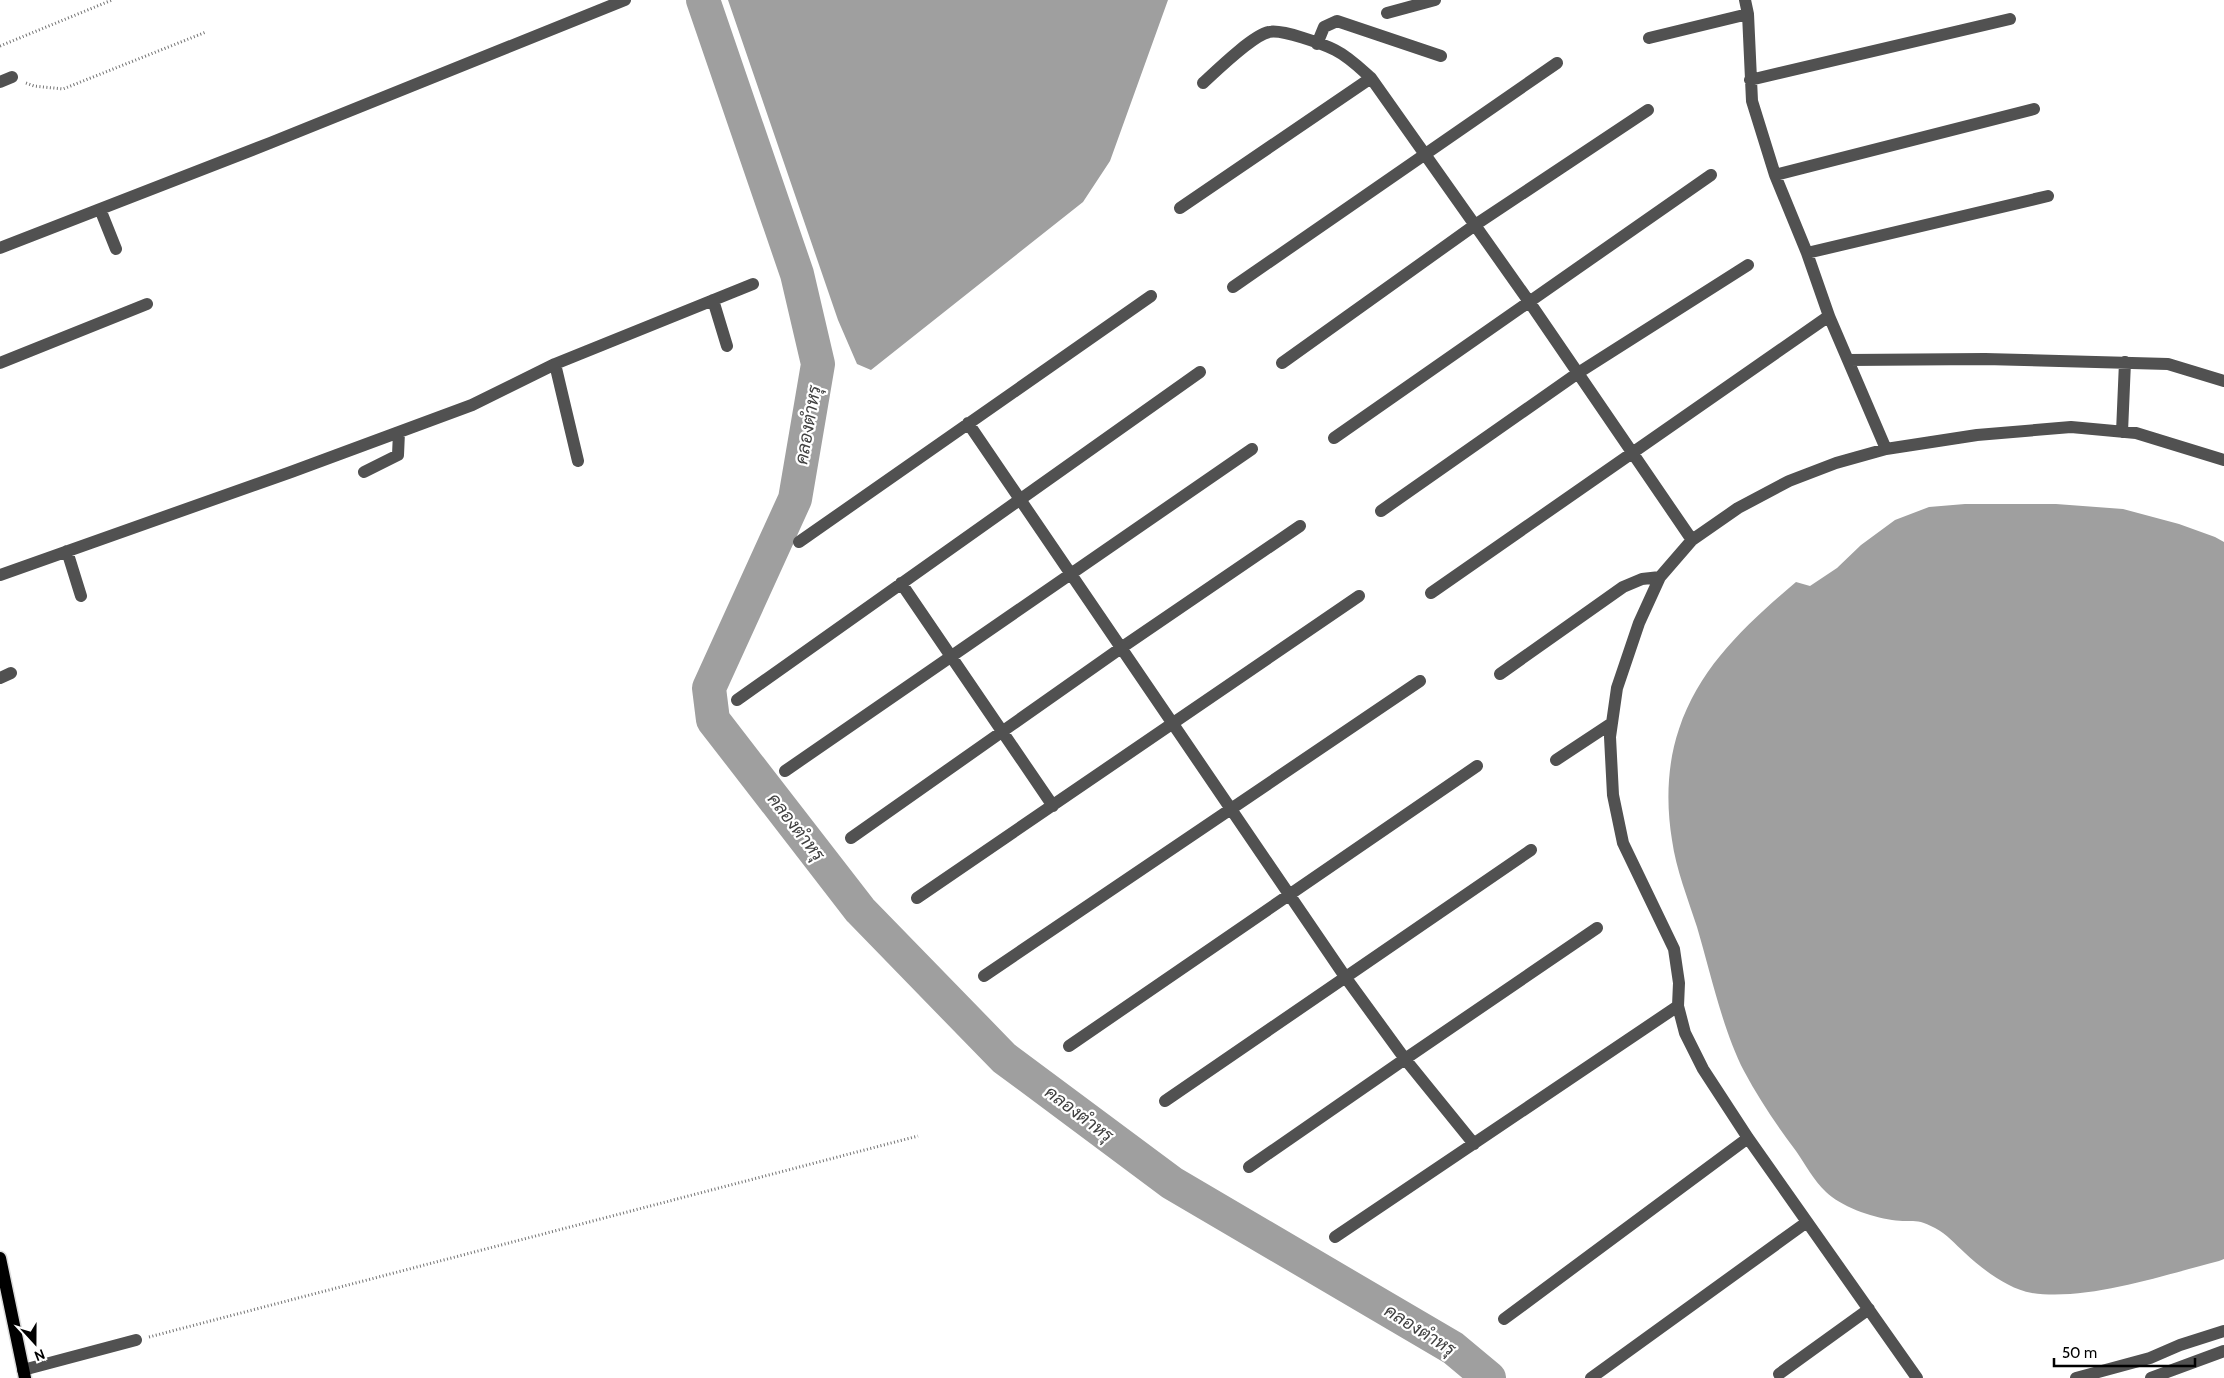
<svg xmlns="http://www.w3.org/2000/svg" width="2224" height="1378" font-family="Cabin,Sarabun,sans-serif">
	<style>
		.water { fill: #9f9f9f }
		.lines { fill: none; stroke-linecap: round; stroke-linejoin: round }
		.river { stroke: #9f9f9f; stroke-width: 34 }
		.major-casing { stroke: #dbdbdb; stroke-width: 15 }
		.path { stroke: #737373; stroke-width: 3; stroke-dasharray: 1 2.5; stroke-linecap: butt }
		.minor { stroke: #515151; stroke-width: 12 }
		.major { stroke: #000; stroke-width: 12 }
		.labels { text-anchor: middle; dominant-baseline: central; stroke-width: 4.5; stroke-linejoin: round; paint-order: stroke }
		.water-label { font-size: 18px; font-style: italic; fill: #404040; stroke: #fff }
	</style>
	<rect width="100%" height="100%" fill="#fff"/>
	<path class="water" d="M 728,0 L 1168,0 L 1110,161 L 1083,202 L 871,370 L 857,364 L 838,320 Z
		M 1965,504 L 2056,504 L 2123,509 L 2179,524 L 2215,537 L 2224,542 L 2224,1259 L 2219,1261 C 2164,1275 2088,1301 2032,1293 C 2008,1289 1982,1269 1965,1253 C 1955,1244 1947,1234 1935,1228 C 1915,1217 1912,1223 1892,1220 C 1871,1217 1840,1206 1826,1192 C 1814,1181 1805,1164 1796,1151 C 1777,1126 1759,1099 1744,1071 C 1723,1031 1710,971 1697,927 C 1688,899 1676,869 1672,840 C 1666,804 1667,764 1679,729 C 1700,666 1747,624 1796,582 L 1810,586 L 1837,568 L 1861,545 L 1895,520 L 1929,507 Z"/>
	<g class="lines">
		<path class="river" d="M 703,0 L 797,274 L 818,364 L 795,499 L 709,688 L 713,720 L 860,910 L 1004,1058 L 1172,1183 L 1453,1348 L 1489,1378"/>
		<defs>
			<path id="major" d="M 0,1258 L 25,1378"/>
		</defs>
		<use href="#major" class="major-casing"/>
		<path class="path" d="M 0,46 L 112,0
			M 26,83 L 34,86 L 63,89 L 206,32
			M 149,1337 L 918,1136"/>
		<path class="minor" d="M 1745,0 L 1748,14 L 1752,101 L 1775,175 L 1807,253 L 1829,316 L 1886,449
			M 1387,13 L 1435,0
			M 1649,38 L 1748,14
			M 1317,44 L 1324,27 L 1337,21 L 1441,56
			M 1750,80 L 2010,19
			M 0,82 L 12,77
			M 1203,83 C 1217,70 1253,35 1269,32 C 1282,29 1323,44 1335,50 C 1349,57 1360,68 1371,78 L 1530,303 L 1692,540
			M 1775,175 L 2034,109
			M 1180,208 L 1371,78
			M 100,209 L 116,249
			M 0,248 L 270,143 L 625,0
			M 1807,253 L 2048,196
			M 1233,287 L 1557,63
			M 713,300 L 727,346
			M 1848,360 L 1985,359 L 2168,364 L 2224,381
			M 0,363 L 147,304
			M 1282,363 L 1475,225 L 1648,110
			M 555,364 L 578,461
			M 968,423 L 1346,978 L 1405,1059 L 1474,1144
			M 2122,432 L 2125,362
			M 1334,438 L 1711,175
			M 364,472 L 398,455 L 399,432
			M 1381,511 L 1578,373 L 1748,265
			M 799,542 L 1151,296
			M 67,551 L 81,596
			M 0,575 L 291,472 L 472,405 L 555,364 L 753,284
			M 901,583 L 1053,806
			M 1431,593 L 1829,316
			M 1500,674 L 1623,587 L 1642,579 L 1660,577
			M 0,678 L 11,673
			M 737,700 L 1200,372
			M 1556,760 L 1612,723
			M 785,771 L 1252,449
			M 851,838 L 1121,648 L 1300,526
			M 917,898 L 1359,596
			M 984,976 L 1420,681
			M 1069,1046 L 1477,766
			M 1165,1101 L 1531,850
			M 1249,1167 L 1405,1059 L 1597,928
			M 1335,1237 L 1678,1006
			M 1504,1319 L 1748,1138
			M 23,1370 L 136,1340
			M 1779,1374 L 1869,1309
			M 1591,1378 L 1807,1222
			M 1917,1378 L 1748,1138 L 1703,1069 L 1685,1033 L 1678,1006 L 1679,983 L 1674,949 L 1623,843 L 1613,795 L 1610,737 L 1617,688 L 1639,623 L 1660,577 L 1692,540 L 1738,508 L 1789,481 L 1836,463 L 1886,449 L 1977,435 L 2071,427 L 2136,433 L 2224,460
			M 2076,1378 L 2150,1358 L 2180,1345 L 2224,1331
			M 2151,1378 L 2224,1351"/>
		<use href="#major" class="major"/>
	</g>
	<g class="labels">
		<g class="water-label">
			<text transform="translate(808 425) rotate(-80)">คลองตำหรุ</text>
			<text transform="translate(796 827) rotate(52)">คลองตำหรุ</text>
			<text transform="translate(1079 1114) rotate(37)">คลองตำหรุ</text>
			<text transform="translate(1420 1330) rotate(32)">คลองตำหรุ</text>
		</g>
	</g>
	<g transform="translate(35 1343) rotate(159)" stroke="#ffffff" stroke-width="4" paint-order="stroke">
	<path d="M0-4L9 19L0 12L-9 19Z" fill="#000000"/>
	<text y="-8" font-size="14" font-weight="bold" text-anchor="middle" fill="#000000">N</text>
	</g>
	<path d="M2054 1358v8h141v-8" fill="none" stroke="#000000" stroke-width="2.5"/>
	<text x="2062" y="1358" font-size="15" fill="#000000" stroke="#ffffff" stroke-width="4" paint-order="stroke">50 m</text>
</svg>
